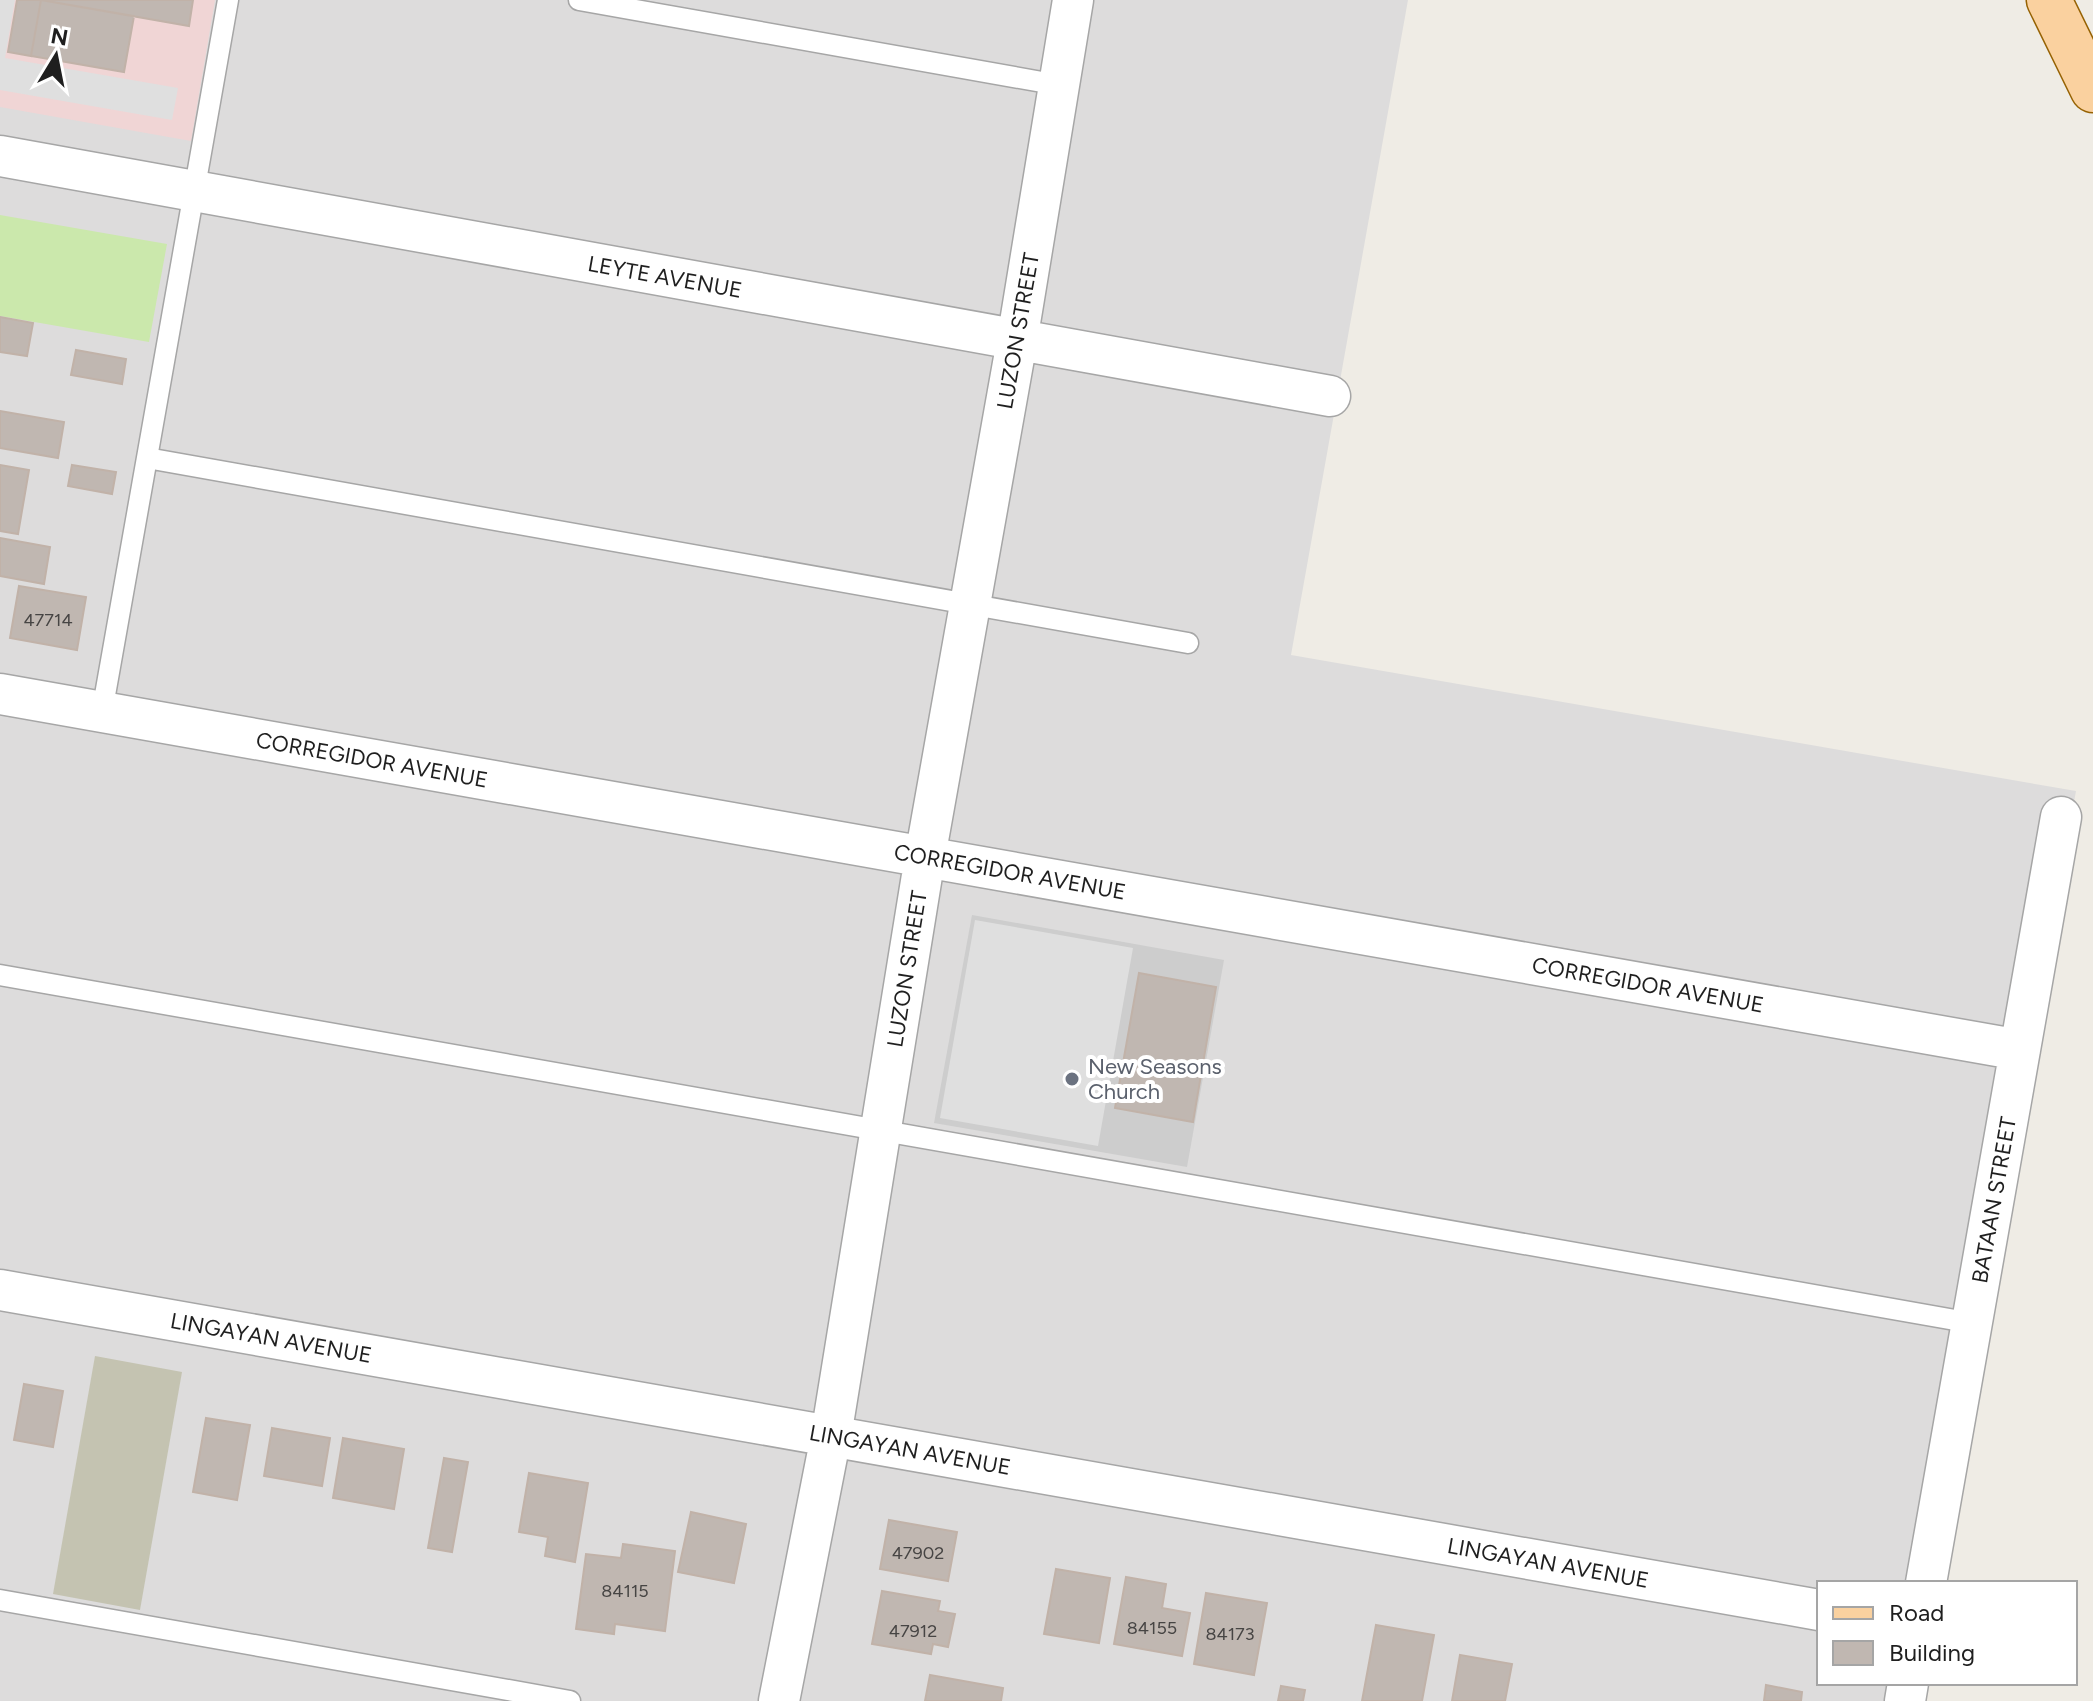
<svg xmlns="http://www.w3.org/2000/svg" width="2093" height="1701" font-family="Figtree,sans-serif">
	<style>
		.residential { fill: #dddcdc }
		.commercial { fill: #f0d5d5 }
		.religious { fill: #cdcdcd }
		.construction { fill: #c4c3b1 }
		.grass { fill: #cbe8ac }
		.parking { fill: #dfdfdf }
		.building { fill: #c0b7b1; stroke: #c1b2a8; stroke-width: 2 }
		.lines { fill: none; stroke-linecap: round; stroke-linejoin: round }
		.service-casing { stroke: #a6a6a6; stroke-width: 23 }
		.minor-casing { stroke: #a6a6a6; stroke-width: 43 }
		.primary-casing { stroke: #966203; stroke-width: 47 }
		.service { stroke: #fff; stroke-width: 20 }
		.minor { stroke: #fff; stroke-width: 40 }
		.primary { stroke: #fad19f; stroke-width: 44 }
		.worship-dot { fill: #6b7280; stroke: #fff; stroke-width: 3 }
		.labels { text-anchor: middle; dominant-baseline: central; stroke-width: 8; stroke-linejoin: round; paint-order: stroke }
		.number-label { font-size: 18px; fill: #474544 }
		.street-label { font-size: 22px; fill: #1f1f1f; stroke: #fff }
		.worship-label { font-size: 22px; fill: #5b616d; stroke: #fff; text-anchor: start }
	</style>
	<rect width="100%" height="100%" fill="#efece5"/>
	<path class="residential" d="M 0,0 L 1408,0 L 1291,655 L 2076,791 L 1933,1583 L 1819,1583 L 1819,1683 L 1915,1683 L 1912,1701 L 0,1701 Z"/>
	<path class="commercial" d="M 0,0 L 215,0 L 191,141 L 0,107 Z"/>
	<path class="religious" d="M 972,915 L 1224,960 L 1187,1167 L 934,1123 Z"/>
	<path class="construction" d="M 95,1356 L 182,1372 L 140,1610 L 53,1594 Z"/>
	<path class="grass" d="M 0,215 L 167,244 L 149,342 L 0,316 Z"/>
	<path class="parking" d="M 0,0 L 15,0 L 5,58 L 178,88 L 172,120 L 0,90 Z
		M 975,920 L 1133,948 L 1098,1146 L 940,1118 Z"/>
	<path class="building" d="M 17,0 L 41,0 L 31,56 L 8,52 Z
		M 41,0 L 193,0 L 189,26 Z
		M 41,0 L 134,16 L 124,72 L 31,56 Z
		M 0,317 L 33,323 L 27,356 L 0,352 Z
		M 76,350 L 126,359 L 122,384 L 71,375 Z
		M 0,411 L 64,422 L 58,458 L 0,448 Z
		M 0,465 L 29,470 L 18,534 L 0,531 Z
		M 72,465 L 116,472 L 112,494 L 68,486 Z
		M 0,538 L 50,547 L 44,584 L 0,576 Z
		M 19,586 L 86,597 L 77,650 L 10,638 Z
		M 1139,973 L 1216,987 L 1193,1122 L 1115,1108 Z
		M 24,1384 L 63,1391 L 53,1447 L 14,1440 Z
		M 206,1418 L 250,1425 L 237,1500 L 193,1492 Z
		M 272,1428 L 330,1438 L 322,1486 L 264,1476 Z
		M 343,1438 L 404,1449 L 394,1509 L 333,1498 Z
		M 444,1458 L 468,1462 L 452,1552 L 428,1548 Z
		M 529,1473 L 588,1483 L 575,1562 L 545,1556 L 548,1537 L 519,1532 Z
		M 691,1512 L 746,1524 L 734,1583 L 678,1572 Z
		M 889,1520 L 957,1532 L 948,1581 L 880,1569 Z
		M 623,1544 L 675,1551 L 665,1631 L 615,1624 L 614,1634 L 576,1629 L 586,1554 L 621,1558 Z
		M 1056,1569 L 1110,1578 L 1099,1643 L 1044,1634 Z
		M 1126,1577 L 1166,1584 L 1162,1608 L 1190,1613 L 1182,1656 L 1114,1644 Z
		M 882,1591 L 940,1601 L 938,1611 L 955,1614 L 948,1647 L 933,1644 L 931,1654 L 872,1644 Z
		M 1206,1593 L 1267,1603 L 1254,1675 L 1194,1664 Z
		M 1376,1625 L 1434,1635 L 1422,1701 L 1362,1701 Z
		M 1460,1655 L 1512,1664 L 1505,1701 L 1452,1701 Z
		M 930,1675 L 1003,1688 L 1001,1701 L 925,1701 Z
		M 1766,1685 L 1802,1692 L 1801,1701 L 1764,1701 Z
		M 1281,1686 L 1305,1690 L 1303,1701 L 1278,1701 Z"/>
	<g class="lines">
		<defs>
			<path id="service" d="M 579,0 L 1059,85
				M 147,458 L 1188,643
				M 102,712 L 228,0
				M 0,975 L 1972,1323
				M 0,1600 L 570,1701"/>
			<path id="minor" d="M 0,156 L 1330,396
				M 0,694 L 2020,1050
				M 0,1290 L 1819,1610
				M 1926,1583 L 2061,817
				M 779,1701 L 831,1436 L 925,857 L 1017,341 L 1073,0
				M 1905,1701 L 1908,1683"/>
			<path id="primary" d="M 2049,0 L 2093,90"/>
		</defs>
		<use href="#service" class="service-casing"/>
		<use href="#minor" class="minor-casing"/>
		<use href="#primary" class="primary-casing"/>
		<use href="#service" class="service"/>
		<use href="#minor" class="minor"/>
		<use href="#primary" class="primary"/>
	</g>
	<circle class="worship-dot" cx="1072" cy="1079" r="8"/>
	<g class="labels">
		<g class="number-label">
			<text x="48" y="620">47714</text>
			<text x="918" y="1553">47902</text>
			<text x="625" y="1591">84115</text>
			<text x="1152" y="1628">84155</text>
			<text x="913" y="1631">47912</text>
			<text x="1230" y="1634">84173</text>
		</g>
		<g class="street-label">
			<text transform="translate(665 277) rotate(10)">LEYTE AVENUE</text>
			<text transform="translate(1018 331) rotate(-80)">LUZON STREET</text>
			<text transform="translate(372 760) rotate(10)">CORREGIDOR AVENUE</text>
			<text transform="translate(1010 872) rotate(10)">CORREGIDOR AVENUE</text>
			<text transform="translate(907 969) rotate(-81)">LUZON STREET</text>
			<text transform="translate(1648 985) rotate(10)">CORREGIDOR AVENUE</text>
			<text transform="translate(1994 1200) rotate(-80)">BATAAN STREET</text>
			<text transform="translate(271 1338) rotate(10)">LINGAYAN AVENUE</text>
			<text transform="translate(910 1450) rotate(10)">LINGAYAN AVENUE</text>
			<text transform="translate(1548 1563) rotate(10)">LINGAYAN AVENUE</text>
		</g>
		<g class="worship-label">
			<text x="1088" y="1066">New Seasons<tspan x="1088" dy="25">Church</tspan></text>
		</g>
	</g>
	<rect x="1817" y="1581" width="260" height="104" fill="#ffffff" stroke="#a5a5a5" stroke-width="2"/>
	<rect x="1833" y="1607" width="40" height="12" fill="#fad19f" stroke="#a5a5a5" stroke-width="2"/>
	<text x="1889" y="1621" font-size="24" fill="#1f1f1f">Road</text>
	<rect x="1833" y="1641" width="40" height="24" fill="#c0b7b1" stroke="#a5a5a5" stroke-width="2"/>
	<text x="1889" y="1661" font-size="24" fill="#1f1f1f">Building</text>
	<g transform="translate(56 56) rotate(10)" stroke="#ffffff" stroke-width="6" paint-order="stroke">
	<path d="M0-6L14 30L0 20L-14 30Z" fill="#1f1f1f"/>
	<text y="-12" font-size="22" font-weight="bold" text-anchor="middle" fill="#1f1f1f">N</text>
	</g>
</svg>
